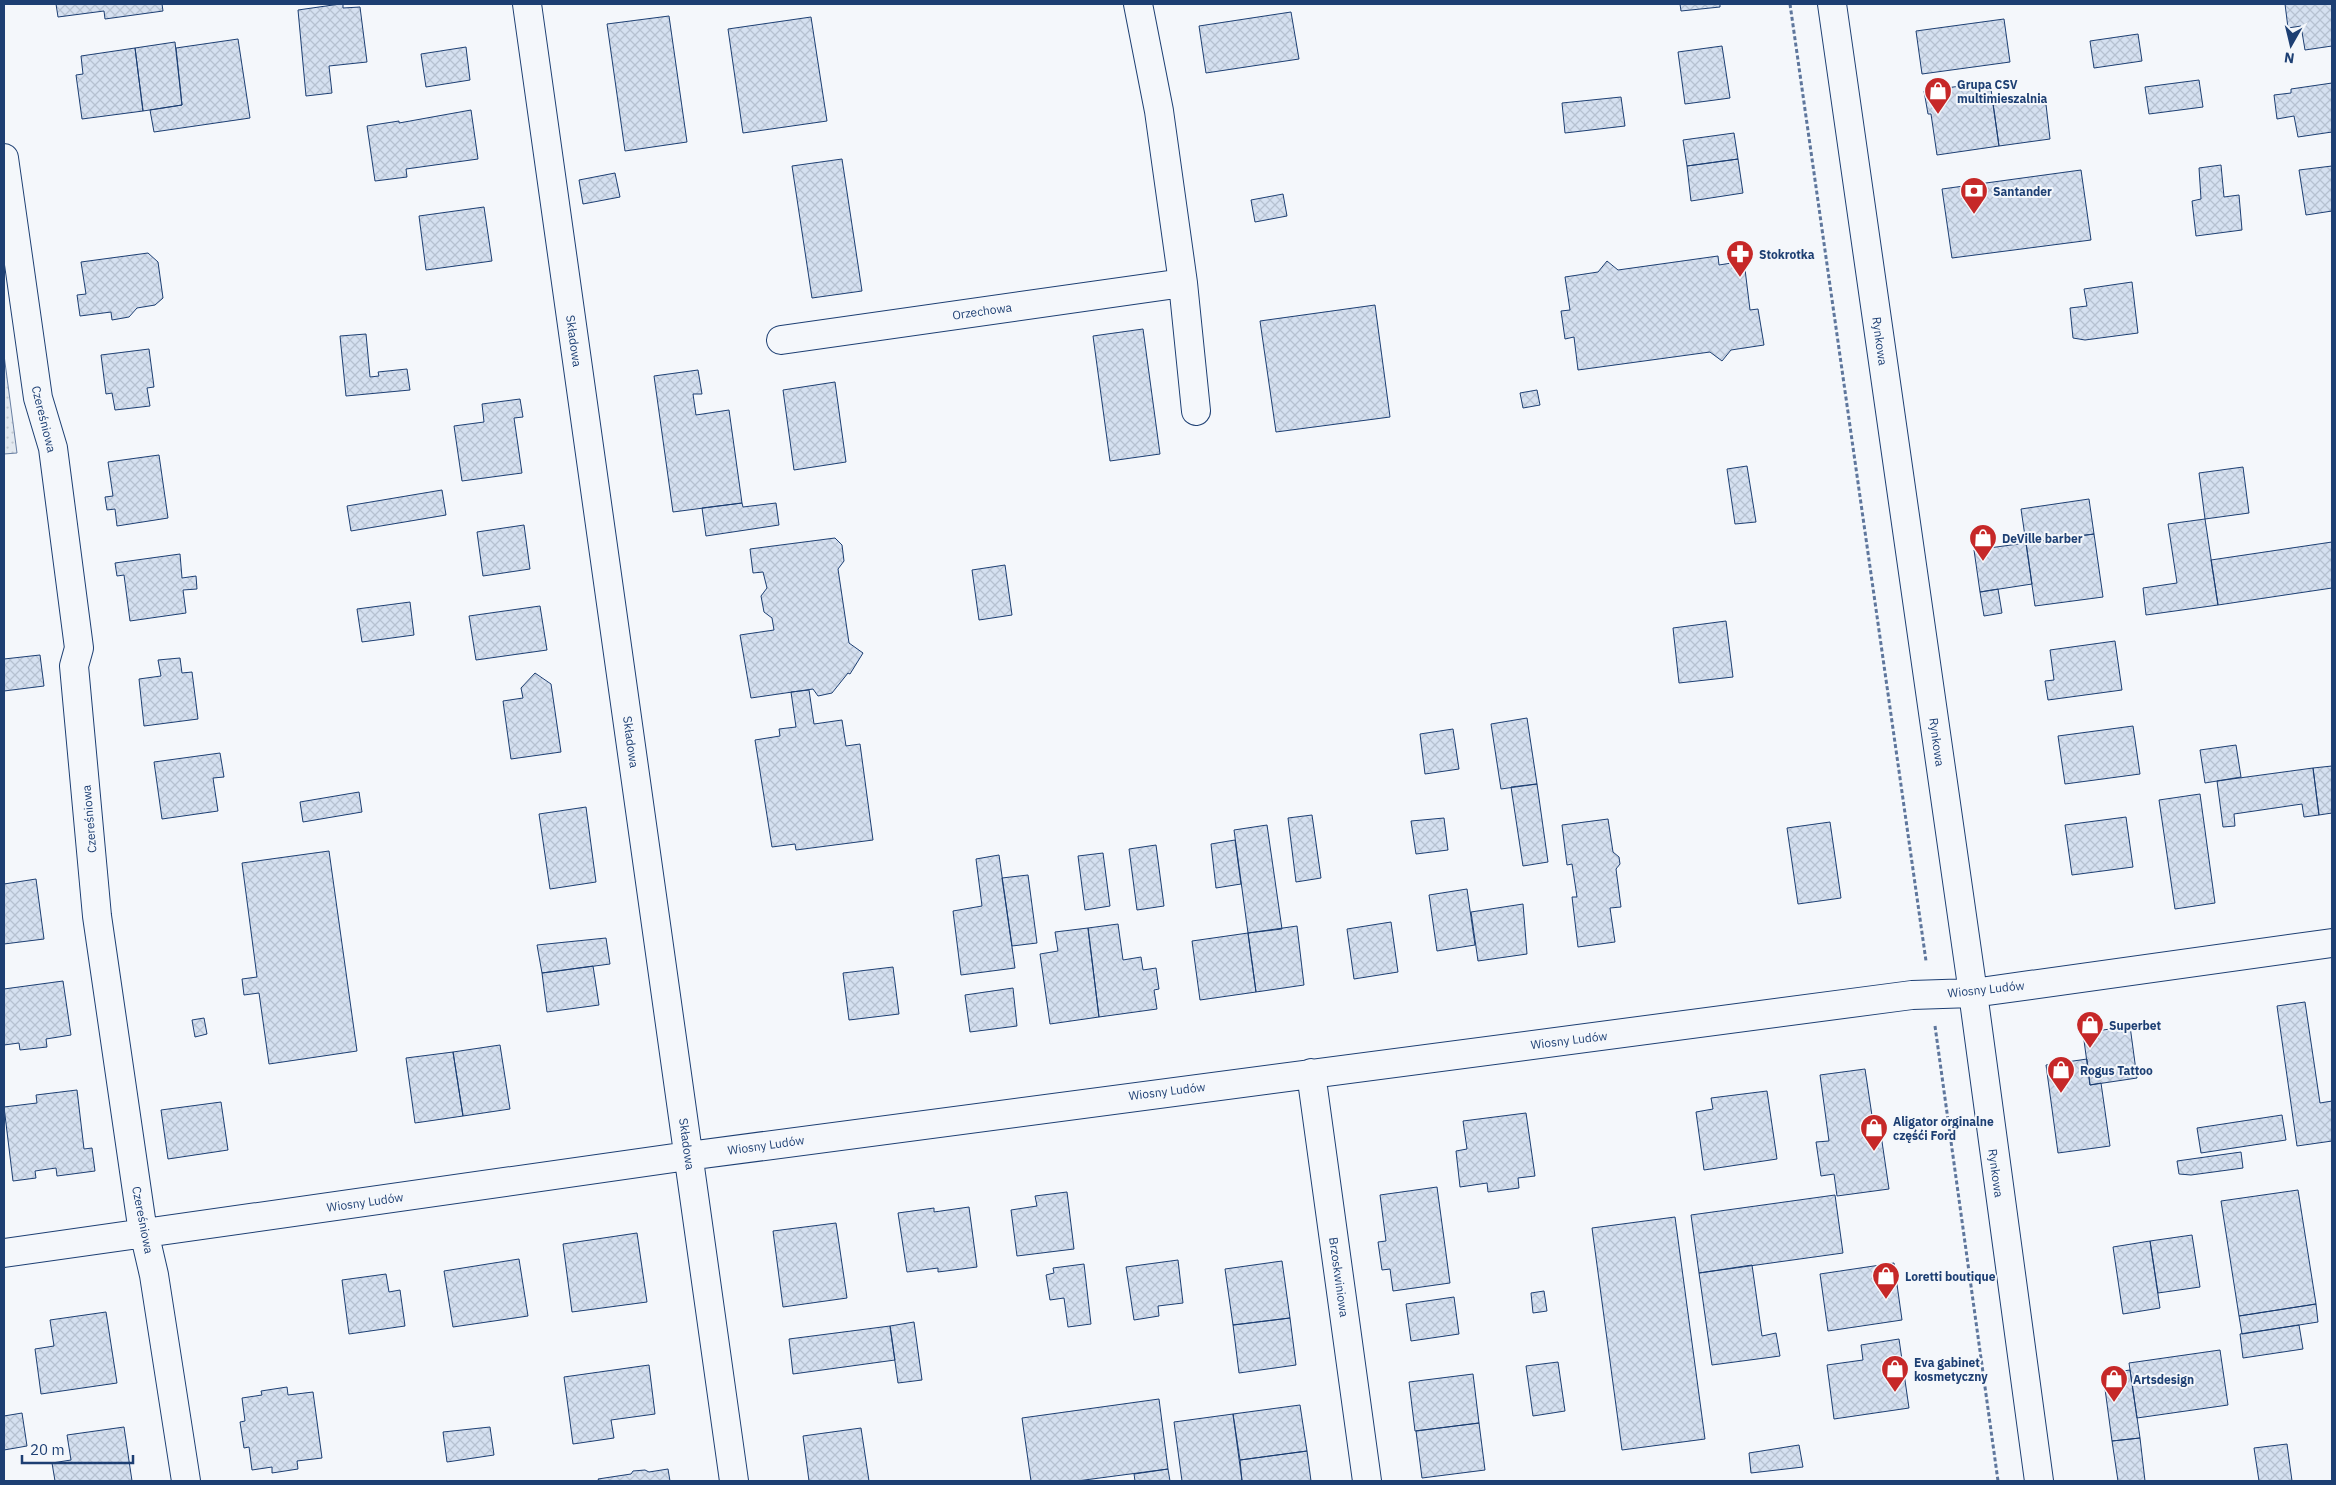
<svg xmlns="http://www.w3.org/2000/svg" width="2336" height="1485" font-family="'IBM Plex Sans',sans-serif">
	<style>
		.grass { fill: url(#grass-dots); stroke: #687fa3 }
		.building { fill: url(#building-cross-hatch); stroke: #1d3f73 }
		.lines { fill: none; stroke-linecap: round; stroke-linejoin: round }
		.minor-casing { stroke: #1d3f73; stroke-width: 30 }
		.path { stroke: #5e769c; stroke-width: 3; stroke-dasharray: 4 2.5; stroke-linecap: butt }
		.minor { stroke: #f4f7fb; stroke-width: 28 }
		.labels { text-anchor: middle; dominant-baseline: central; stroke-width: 4; stroke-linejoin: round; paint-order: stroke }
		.poi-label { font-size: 12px; font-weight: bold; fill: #1d3f73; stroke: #f4f7fb; text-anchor: start }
		.street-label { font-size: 12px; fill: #1d3f73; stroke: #f4f7fb }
	</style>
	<defs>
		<pattern id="grass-dots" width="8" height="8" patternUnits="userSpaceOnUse" patternTransform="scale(1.25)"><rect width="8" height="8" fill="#e3e9f0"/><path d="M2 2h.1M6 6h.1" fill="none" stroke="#c2c9d1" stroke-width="1.8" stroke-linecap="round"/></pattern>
		<pattern id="building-cross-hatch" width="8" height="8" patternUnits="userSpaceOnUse" patternTransform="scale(1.25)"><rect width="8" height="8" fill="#d5e0f0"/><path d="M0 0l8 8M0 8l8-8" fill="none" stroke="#b6c1d1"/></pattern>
	</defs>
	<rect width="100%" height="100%" fill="#f4f7fb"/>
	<path class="grass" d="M 4,355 L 17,453 L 4,454 Z"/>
	<path class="building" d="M 56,4 L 162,4 L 163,11 L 105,19 L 104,11 L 58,17 Z
		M 340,4 L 343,4 L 343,8 L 360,7 L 367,62 L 329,66 L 332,93 L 306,96 L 298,10 Z
		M 1680,4 L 1720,4 L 1720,7 L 1681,11 Z
		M 2285,4 L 2332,4 L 2332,46 L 2305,50 L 2301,26 L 2288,28 Z
		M 1291,12 L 1299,59 L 1206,73 L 1199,26 Z
		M 669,16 L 687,142 L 625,151 L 607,24 Z
		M 811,17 L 827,121 L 743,133 L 728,29 Z
		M 2004,19 L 2010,62 L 1922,74 L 1916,31 Z
		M 2138,34 L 2142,61 L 2094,68 L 2090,41 Z
		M 238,39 L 250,118 L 154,132 L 150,110 L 182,105 L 176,48 Z
		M 175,42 L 182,105 L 143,111 L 135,48 Z
		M 1722,46 L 1730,98 L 1685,104 L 1678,52 Z
		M 466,47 L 470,80 L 426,87 L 421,54 Z
		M 135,48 L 143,111 L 82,119 L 76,75 L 83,74 L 81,56 Z
		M 2199,80 L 2203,107 L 2149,114 L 2145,87 Z
		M 1990,82 L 1999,146 L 1937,155 L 1931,114 L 1928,114 L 1924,91 Z
		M 2332,83 L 2332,132 L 2298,137 L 2294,116 L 2277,119 L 2274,95 L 2291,93 L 2291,89 Z
		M 2045,96 L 2050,139 L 1999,146 L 1993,104 Z
		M 1621,97 L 1625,126 L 1565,133 L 1562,103 Z
		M 471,110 L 478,159 L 406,169 L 407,177 L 375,181 L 367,126 L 399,121 L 399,123 Z
		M 1734,133 L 1738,159 L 1687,166 L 1683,140 Z
		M 842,159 L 862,291 L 812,298 L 792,166 Z
		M 1738,159 L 1743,193 L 1691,201 L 1687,166 Z
		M 2221,165 L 2224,197 L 2239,195 L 2242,230 L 2196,236 L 2192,201 L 2201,199 L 2199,168 Z
		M 2332,166 L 2332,211 L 2306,215 L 2299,170 Z
		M 2081,170 L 2091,240 L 1952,258 L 1942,189 Z
		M 615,173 L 620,197 L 583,204 L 579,180 Z
		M 1283,194 L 1287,216 L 1255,222 L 1251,200 Z
		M 484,207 L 492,261 L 426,270 L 419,216 Z
		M 148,253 L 158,262 L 163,298 L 155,305 L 137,308 L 129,317 L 112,320 L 111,312 L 80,316 L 77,295 L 86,294 L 81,262 Z
		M 1718,256 L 1719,265 L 1744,261 L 1750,310 L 1758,309 L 1764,345 L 1731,350 L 1722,361 L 1710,352 L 1578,370 L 1574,337 L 1565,339 L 1561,311 L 1570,310 L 1565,277 L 1598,272 L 1607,261 L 1618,270 Z
		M 2132,282 L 2138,333 L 2085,340 L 2073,338 L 2070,308 L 2087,306 L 2084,289 Z
		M 1375,305 L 1390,417 L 1276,432 L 1260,321 Z
		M 1143,329 L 1160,454 L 1110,461 L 1093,336 Z
		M 366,334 L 370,377 L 379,376 L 378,372 L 407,369 L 410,390 L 346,396 L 340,336 Z
		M 149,349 L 154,387 L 147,388 L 150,406 L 115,410 L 112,393 L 106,394 L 101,355 Z
		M 698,370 L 702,394 L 693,394 L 696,415 L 729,410 L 742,503 L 673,512 L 654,376 Z
		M 835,382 L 846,462 L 794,470 L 783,390 Z
		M 1537,390 L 1540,405 L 1523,408 L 1520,393 Z
		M 520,399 L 523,417 L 514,418 L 522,473 L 462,481 L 454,426 L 484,422 L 482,404 Z
		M 159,455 L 168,518 L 117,526 L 115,509 L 107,510 L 105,497 L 113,496 L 108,462 Z
		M 1747,466 L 1756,522 L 1735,524 L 1727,469 Z
		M 2243,467 L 2249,513 L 2205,519 L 2199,473 Z
		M 442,490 L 446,515 L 351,531 L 347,506 Z
		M 2089,499 L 2094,534 L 2026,543 L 2021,509 Z
		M 742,503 L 743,507 L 776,503 L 779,525 L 706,536 L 702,508 Z
		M 2205,519 L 2218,605 L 2146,615 L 2143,588 L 2177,583 L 2168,524 Z
		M 524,525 L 530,569 L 483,576 L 477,532 Z
		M 2094,534 L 2103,597 L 2035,606 L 2026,543 Z
		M 835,538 L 842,545 L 844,561 L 838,569 L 849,643 L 863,653 L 850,674 L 848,673 L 832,693 L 818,696 L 813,689 L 751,698 L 740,635 L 774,630 L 772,618 L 764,612 L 761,596 L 767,588 L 763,572 L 753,573 L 750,549 Z
		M 2332,542 L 2332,588 L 2218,605 L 2211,560 Z
		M 2026,543 L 2032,584 L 1980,592 L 1974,550 Z
		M 180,554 L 182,578 L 196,576 L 197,589 L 183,590 L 186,613 L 130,621 L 124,575 L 117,576 L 115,563 Z
		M 1005,565 L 1012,615 L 979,620 L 972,570 Z
		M 1998,589 L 2002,613 L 1984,616 L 1980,592 Z
		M 410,602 L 414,635 L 362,642 L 357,609 Z
		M 540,606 L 547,650 L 476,660 L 469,616 Z
		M 1726,621 L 1733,677 L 1679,683 L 1673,628 Z
		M 2115,641 L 2122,690 L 2048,700 L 2045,681 L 2054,680 L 2050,650 Z
		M 40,655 L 44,686 L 4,691 L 4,659 Z
		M 180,658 L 182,673 L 192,672 L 198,719 L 144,726 L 139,679 L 161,676 L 158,660 Z
		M 535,673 L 551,684 L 561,752 L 511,759 L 503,701 L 523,698 L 521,688 Z
		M 809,690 L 814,724 L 842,720 L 846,746 L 860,744 L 873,840 L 796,850 L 795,844 L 772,847 L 755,740 L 780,736 L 779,729 L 796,727 L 791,692 Z
		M 1527,718 L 1537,784 L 1501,789 L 1491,724 Z
		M 2133,726 L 2140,774 L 2065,784 L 2058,736 Z
		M 1453,729 L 1459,769 L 1425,774 L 1420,734 Z
		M 2236,745 L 2241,777 L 2205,783 L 2200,750 Z
		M 220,753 L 224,777 L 213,778 L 218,811 L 162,819 L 154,762 Z
		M 2332,766 L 2332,813 L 2319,815 L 2313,768 Z
		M 2313,768 L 2319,815 L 2304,817 L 2302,804 L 2234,814 L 2235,826 L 2223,827 L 2217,781 Z
		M 1537,784 L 1548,862 L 1523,866 L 1511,787 Z
		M 359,792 L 362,812 L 303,822 L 300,802 Z
		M 2200,794 L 2215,903 L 2175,909 L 2159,800 Z
		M 586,807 L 596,882 L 550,889 L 539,814 Z
		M 1312,815 L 1321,878 L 1296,882 L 1288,818 Z
		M 2126,817 L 2133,867 L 2072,875 L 2065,825 Z
		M 1444,818 L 1448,850 L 1416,854 L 1411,821 Z
		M 1608,819 L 1613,852 L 1619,857 L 1620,864 L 1616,869 L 1621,907 L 1610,908 L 1615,942 L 1578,947 L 1572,897 L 1577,897 L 1572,864 L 1567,865 L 1562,825 Z
		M 1830,822 L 1841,898 L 1798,904 L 1787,828 Z
		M 1267,825 L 1282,929 L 1248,933 L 1234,830 Z
		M 1235,840 L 1241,884 L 1216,888 L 1211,844 Z
		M 1156,845 L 1164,906 L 1137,910 L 1129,849 Z
		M 329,851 L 357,1051 L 269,1064 L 259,993 L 244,995 L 242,979 L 257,977 L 242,863 Z
		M 1103,853 L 1110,906 L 1085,910 L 1078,856 Z
		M 999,855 L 1015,968 L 961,975 L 953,911 L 982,906 L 976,859 Z
		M 1028,875 L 1037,943 L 1012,946 L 1002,878 Z
		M 36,879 L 44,939 L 4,944 L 4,884 Z
		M 1467,889 L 1475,945 L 1437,951 L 1429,895 Z
		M 1523,904 L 1527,954 L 1478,961 L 1471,912 Z
		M 1391,922 L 1398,972 L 1354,979 L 1347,929 Z
		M 1118,924 L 1123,960 L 1141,957 L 1143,970 L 1156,968 L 1159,989 L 1154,990 L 1157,1009 L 1099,1017 L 1088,928 Z
		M 1297,926 L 1304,985 L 1256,992 L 1248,933 Z
		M 1088,928 L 1099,1017 L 1050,1024 L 1040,954 L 1058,951 L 1055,932 Z
		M 1248,933 L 1256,992 L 1200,1000 L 1192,941 Z
		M 606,938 L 610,964 L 542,973 L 537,945 Z
		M 593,966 L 599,1005 L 547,1012 L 542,973 Z
		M 893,967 L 899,1014 L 849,1020 L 843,973 Z
		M 63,981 L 71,1035 L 46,1039 L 47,1047 L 20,1050 L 19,1043 L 4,1045 L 4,989 Z
		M 1013,988 L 1017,1026 L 970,1032 L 965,995 Z
		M 2305,1002 L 2320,1103 L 2332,1101 L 2332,1141 L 2297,1146 L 2277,1006 Z
		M 204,1018 L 207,1034 L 195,1037 L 192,1020 Z
		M 2130,1026 L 2137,1078 L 2090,1085 L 2083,1033 Z
		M 500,1045 L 510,1109 L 463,1116 L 453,1052 Z
		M 453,1052 L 463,1116 L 415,1123 L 406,1058 Z
		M 2087,1059 L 2090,1085 L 2101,1083 L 2110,1146 L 2058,1153 L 2046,1065 Z
		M 1865,1069 L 1874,1129 L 1880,1128 L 1889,1189 L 1837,1196 L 1834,1174 L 1821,1176 L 1816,1142 L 1829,1141 L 1820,1075 Z
		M 77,1090 L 84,1149 L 92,1148 L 95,1171 L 57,1176 L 56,1168 L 35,1171 L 36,1178 L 13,1181 L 4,1107 L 37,1103 L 36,1095 Z
		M 1767,1091 L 1777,1159 L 1704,1170 L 1696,1112 L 1713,1109 L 1711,1098 Z
		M 221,1102 L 228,1150 L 168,1159 L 161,1110 Z
		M 1526,1113 L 1535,1176 L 1518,1178 L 1519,1188 L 1488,1192 L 1487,1183 L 1460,1187 L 1456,1151 L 1467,1149 L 1463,1121 Z
		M 2282,1115 L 2286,1140 L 2201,1153 L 2197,1128 Z
		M 2241,1152 L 2243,1168 L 2191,1175 L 2179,1174 L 2177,1161 Z
		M 1437,1187 L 1450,1283 L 1393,1291 L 1390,1269 L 1382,1270 L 1378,1242 L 1386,1241 L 1380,1195 Z
		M 2298,1190 L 2316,1304 L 2239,1316 L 2221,1201 Z
		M 1067,1192 L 1074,1249 L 1017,1256 L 1011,1210 L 1037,1206 L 1035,1196 Z
		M 1835,1195 L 1843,1253 L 1699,1273 L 1691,1215 Z
		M 969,1207 L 977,1267 L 938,1272 L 938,1268 L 907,1272 L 898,1213 L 934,1208 L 934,1212 Z
		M 1675,1217 L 1705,1439 L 1622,1450 L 1592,1228 Z
		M 836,1223 L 847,1298 L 783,1307 L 773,1231 Z
		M 637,1233 L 647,1302 L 572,1312 L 563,1244 Z
		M 2192,1235 L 2200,1287 L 2158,1293 L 2150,1241 Z
		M 2150,1241 L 2160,1308 L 2123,1314 L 2113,1247 Z
		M 519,1259 L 528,1316 L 453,1327 L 444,1271 Z
		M 1178,1260 L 1183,1303 L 1158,1306 L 1159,1316 L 1134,1320 L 1126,1267 Z
		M 1282,1261 L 1290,1318 L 1233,1325 L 1225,1269 Z
		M 1894,1263 L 1902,1320 L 1828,1331 L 1820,1274 Z
		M 1084,1264 L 1091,1324 L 1068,1327 L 1064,1298 L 1050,1300 L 1046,1275 L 1054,1273 L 1053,1268 Z
		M 1752,1265 L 1762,1336 L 1776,1333 L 1780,1356 L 1712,1365 L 1699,1273 Z
		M 386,1274 L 389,1292 L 400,1290 L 405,1326 L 349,1334 L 342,1280 Z
		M 1544,1291 L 1547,1311 L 1533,1313 L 1531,1293 Z
		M 1454,1297 L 1459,1334 L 1411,1341 L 1406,1304 Z
		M 2316,1304 L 2318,1322 L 2242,1334 L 2239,1316 Z
		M 106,1312 L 117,1383 L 41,1394 L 35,1349 L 54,1346 L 50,1320 Z
		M 1290,1318 L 1296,1365 L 1239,1373 L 1233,1325 Z
		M 914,1322 L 922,1380 L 898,1383 L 890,1326 Z
		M 2299,1325 L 2303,1349 L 2243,1358 L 2240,1334 Z
		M 890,1326 L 895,1360 L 793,1374 L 789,1339 Z
		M 1899,1339 L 1909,1408 L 1834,1419 L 1827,1365 L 1863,1360 L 1861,1345 Z
		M 2220,1350 L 2228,1405 L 2137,1418 L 2129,1363 Z
		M 1558,1362 L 1565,1411 L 1533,1416 L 1526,1366 Z
		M 649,1365 L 655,1414 L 611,1420 L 614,1438 L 573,1444 L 564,1377 Z
		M 2130,1370 L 2140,1438 L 2112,1441 L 2103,1374 Z
		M 1473,1374 L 1479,1423 L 1415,1431 L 1409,1382 Z
		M 287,1387 L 288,1395 L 313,1392 L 322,1458 L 297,1461 L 298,1469 L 272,1473 L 272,1467 L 252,1470 L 249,1447 L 244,1448 L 240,1422 L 245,1421 L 242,1398 L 262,1395 L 261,1391 Z
		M 1159,1399 L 1168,1469 L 1077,1481 L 1031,1481 L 1022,1418 Z
		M 1300,1405 L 1307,1451 L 1240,1460 L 1233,1414 Z
		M 22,1413 L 27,1446 L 4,1450 L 4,1416 Z
		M 1233,1414 L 1242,1481 L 1182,1481 L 1174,1422 Z
		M 1479,1423 L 1485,1470 L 1422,1478 L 1416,1431 Z
		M 124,1427 L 132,1481 L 55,1481 L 52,1463 L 71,1460 L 67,1435 Z
		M 490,1427 L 494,1455 L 447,1462 L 443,1432 Z
		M 861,1428 L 869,1481 L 809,1481 L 803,1436 Z
		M 2140,1438 L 2145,1481 L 2118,1481 L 2112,1441 Z
		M 2287,1444 L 2292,1481 L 2259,1481 L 2254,1448 Z
		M 1799,1445 L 1803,1467 L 1751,1473 L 1749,1453 Z
		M 1307,1451 L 1311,1481 L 1242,1481 L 1240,1460 Z
		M 668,1469 L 670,1481 L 599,1481 L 598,1479 L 631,1474 L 633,1471 L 645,1470 L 649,1472 Z
		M 1168,1469 L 1170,1481 L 1135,1481 L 1134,1474 Z"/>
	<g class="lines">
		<defs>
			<path id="minor" d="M 527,4 L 734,1481
				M 1138,4 L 1159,111 L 1183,283 L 1196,411
				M 1832,4 L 1973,993 L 2039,1481
				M 4,158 L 38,398 L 53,448 L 79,648 L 74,666 L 97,916 L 141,1219 L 154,1275 L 186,1481
				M 781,340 L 1183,283
				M 1311,1073 L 1367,1481
				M 4,1253 L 688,1156 L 1912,995 L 1973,993 L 2332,943"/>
		</defs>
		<use href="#minor" class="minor-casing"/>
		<path class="path" d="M 1790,4 L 1926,961
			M 1935,1026 L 1998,1481"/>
		<use href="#minor" class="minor"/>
	</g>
	<defs>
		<symbol id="shop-pin" viewBox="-11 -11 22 30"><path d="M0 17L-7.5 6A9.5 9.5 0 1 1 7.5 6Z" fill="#c62828" stroke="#f4f7fb"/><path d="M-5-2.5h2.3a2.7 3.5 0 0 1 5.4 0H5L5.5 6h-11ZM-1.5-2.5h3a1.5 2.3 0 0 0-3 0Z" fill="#fff"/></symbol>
		<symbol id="bank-pin" viewBox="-11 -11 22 30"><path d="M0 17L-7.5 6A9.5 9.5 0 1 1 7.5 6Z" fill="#c62828" stroke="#f4f7fb"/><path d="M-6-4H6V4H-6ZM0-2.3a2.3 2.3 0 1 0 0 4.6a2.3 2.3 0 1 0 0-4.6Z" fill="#fff"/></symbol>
		<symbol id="pharmacy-pin" viewBox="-11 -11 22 30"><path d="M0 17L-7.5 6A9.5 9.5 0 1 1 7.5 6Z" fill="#c62828" stroke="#f4f7fb"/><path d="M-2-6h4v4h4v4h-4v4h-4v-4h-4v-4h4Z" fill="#fff"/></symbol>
	</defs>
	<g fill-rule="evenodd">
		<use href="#shop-pin" x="1922" y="75" width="32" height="43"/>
		<use href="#bank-pin" x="1958" y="175" width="32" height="43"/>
		<use href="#pharmacy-pin" x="1724" y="238" width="32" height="43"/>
		<use href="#shop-pin" x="1967" y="522" width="32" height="43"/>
		<use href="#shop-pin" x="2074" y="1009" width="32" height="43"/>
		<use href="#shop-pin" x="2045" y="1054" width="32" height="43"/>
		<use href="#shop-pin" x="1858" y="1112" width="32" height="43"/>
		<use href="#shop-pin" x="1870" y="1260" width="32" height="43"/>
		<use href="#shop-pin" x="1879" y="1353" width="32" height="43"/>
		<use href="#shop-pin" x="2098" y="1363" width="32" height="43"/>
	</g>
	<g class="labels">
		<g class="poi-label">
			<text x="1957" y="84">Grupa CSV<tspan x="1957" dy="14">multimieszalnia</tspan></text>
			<text x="1993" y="191">Santander</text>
			<text x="1759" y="254">Stokrotka</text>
			<text x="2002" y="538">DeVille barber</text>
			<text x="2109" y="1025">Superbet</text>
			<text x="2080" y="1070">Rogus Tattoo</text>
			<text x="1893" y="1121">Aligator orginalne<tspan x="1893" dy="14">częśći Ford</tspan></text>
			<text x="1905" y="1276">Loretti boutique</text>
			<text x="1914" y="1362">Eva gabinet<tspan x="1914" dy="14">kosmetyczny</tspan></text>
			<text x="2133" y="1379">Artsdesign</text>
		</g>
		<g class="street-label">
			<text transform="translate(982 311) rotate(-8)">Orzechowa</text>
			<text transform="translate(574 341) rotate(82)">Składowa</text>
			<text transform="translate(1880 341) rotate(82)">Rynkowa</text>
			<text transform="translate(44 419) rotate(76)">Czereśniowa</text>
			<text transform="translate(631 742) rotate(82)">Składowa</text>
			<text transform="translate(1937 742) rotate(82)">Rynkowa</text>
			<text transform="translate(89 819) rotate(-95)">Czereśniowa</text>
			<text transform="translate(1986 989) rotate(-6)">Wiosny Ludów</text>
			<text transform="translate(1569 1040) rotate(-7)">Wiosny Ludów</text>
			<text transform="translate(1167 1091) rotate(-7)">Wiosny Ludów</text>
			<text transform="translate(687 1144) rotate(82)">Składowa</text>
			<text transform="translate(766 1145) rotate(-8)">Wiosny Ludów</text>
			<text transform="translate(1996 1173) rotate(82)">Rynkowa</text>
			<text transform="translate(365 1202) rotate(-8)">Wiosny Ludów</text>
			<text transform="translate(143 1220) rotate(79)">Czereśniowa</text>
			<text transform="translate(1339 1277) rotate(82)">Brzoskwiniowa</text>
		</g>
	</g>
	<rect width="2336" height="1485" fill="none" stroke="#1d3f73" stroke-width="10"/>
	<g transform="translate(2291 45) rotate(188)" stroke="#f4f7fb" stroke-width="4" paint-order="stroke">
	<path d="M0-4L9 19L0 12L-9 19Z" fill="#1d3f73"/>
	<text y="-8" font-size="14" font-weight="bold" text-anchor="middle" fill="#1d3f73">N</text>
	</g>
	<path d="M22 1455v8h111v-8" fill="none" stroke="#1d3f73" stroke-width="2.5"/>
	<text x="30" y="1455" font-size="15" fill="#1d3f73" stroke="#f4f7fb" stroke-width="4" paint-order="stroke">20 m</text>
</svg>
